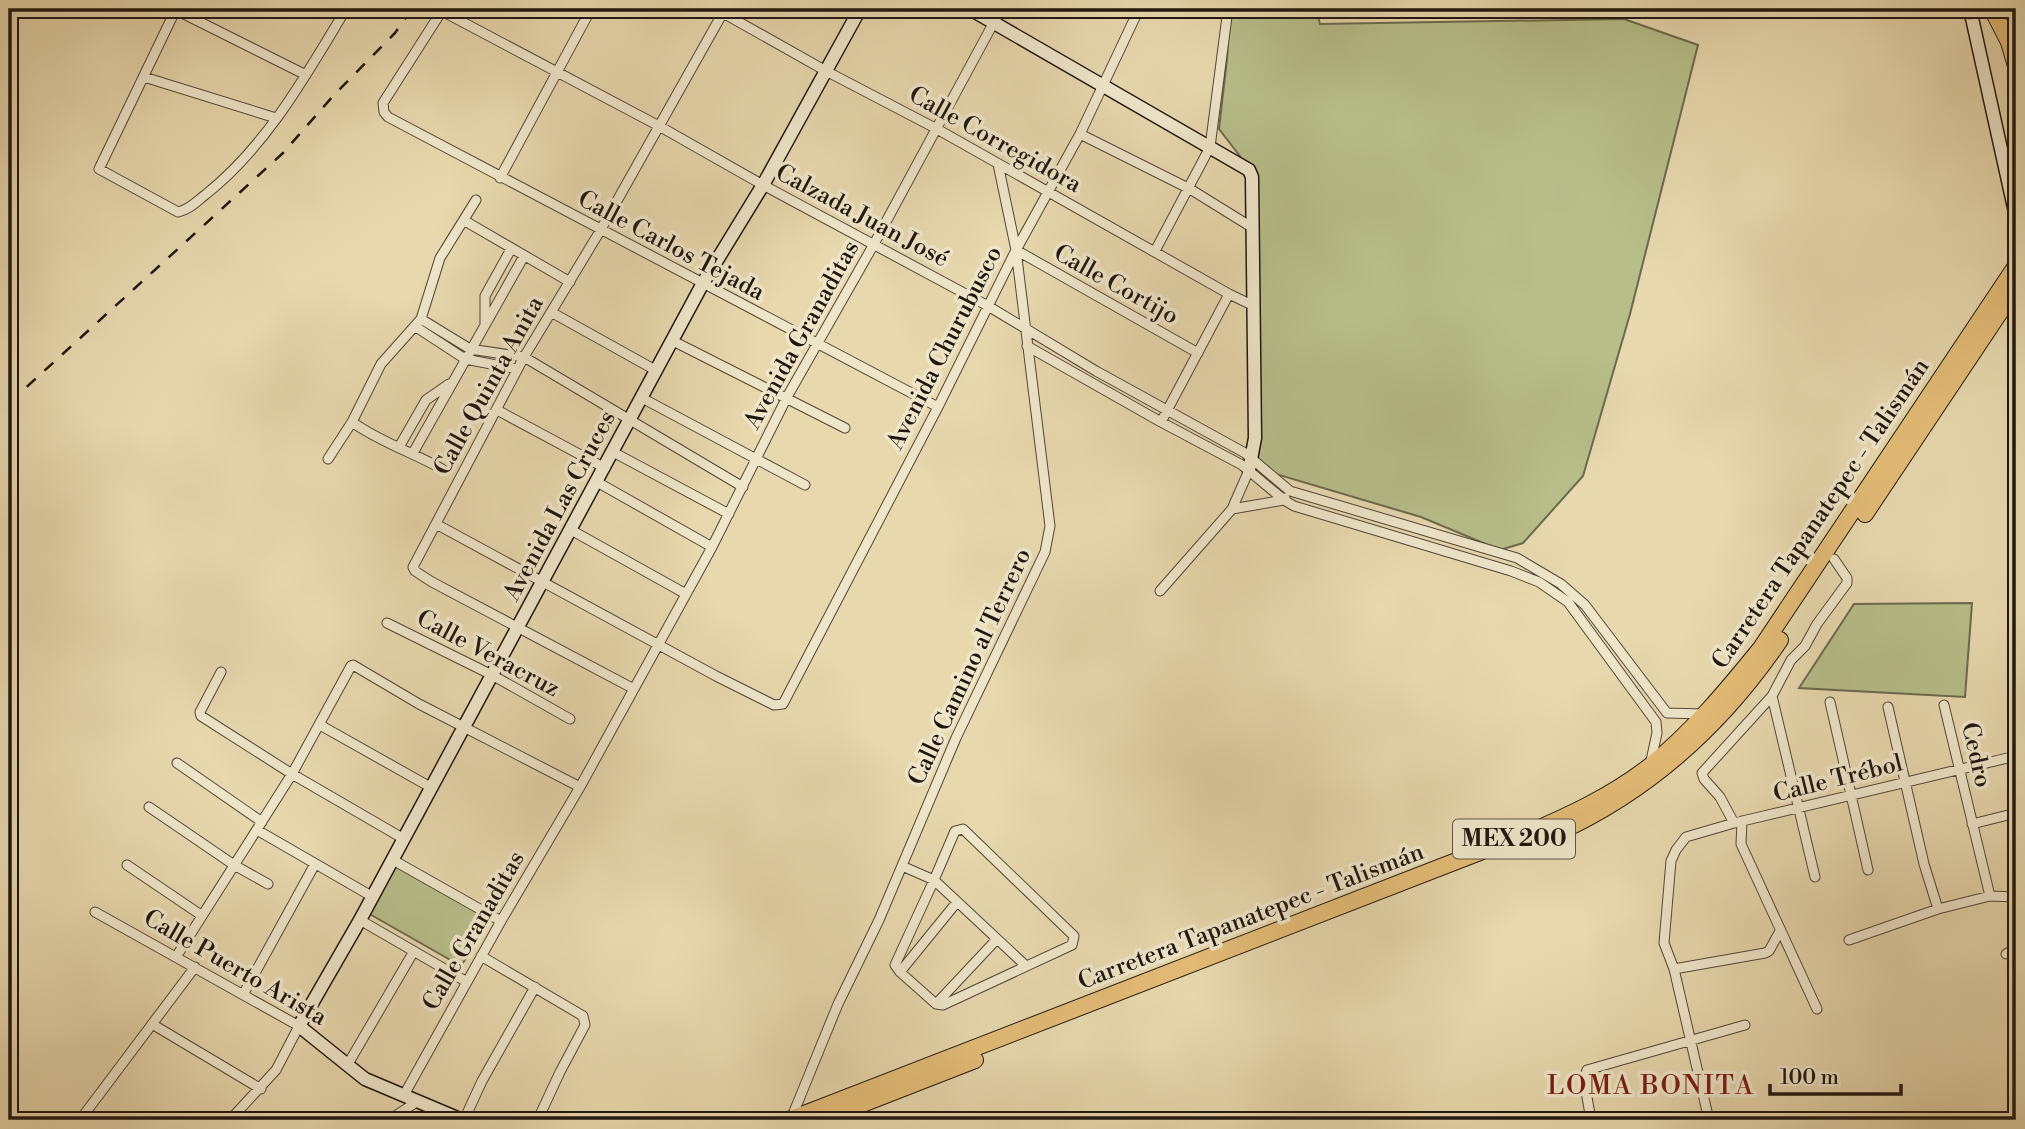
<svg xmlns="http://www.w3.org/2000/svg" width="2025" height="1129" font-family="'Libre Bodoni',serif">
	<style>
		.green { fill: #b7be8a; stroke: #6c6a4d; stroke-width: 2 }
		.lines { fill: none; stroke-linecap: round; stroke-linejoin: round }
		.street-casing { stroke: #524638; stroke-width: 11 }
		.secondary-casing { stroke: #201610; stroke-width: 15 }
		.highway-casing { stroke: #201610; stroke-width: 18 }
		.street { stroke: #efe6ca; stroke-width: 9 }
		.secondary { stroke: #efe6ca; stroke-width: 12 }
		.highway { stroke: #e4bc77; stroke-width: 16 }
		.rail { stroke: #201610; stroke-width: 2.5; stroke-dasharray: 12 12; stroke-linecap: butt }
		.labels { text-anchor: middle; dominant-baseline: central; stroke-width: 7; stroke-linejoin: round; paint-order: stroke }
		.shield { fill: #efe6ca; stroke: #5e5448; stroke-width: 2 }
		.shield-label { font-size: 23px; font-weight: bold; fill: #201610 }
		.street-label { font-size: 24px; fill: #201610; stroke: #efe6ca }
		.neighbourhood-label { font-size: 26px; letter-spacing: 2px; fill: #7a1f14; stroke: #efe6ca }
	</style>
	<rect width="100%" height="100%" fill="#e7d8ae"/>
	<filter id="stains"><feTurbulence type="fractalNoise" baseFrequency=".00286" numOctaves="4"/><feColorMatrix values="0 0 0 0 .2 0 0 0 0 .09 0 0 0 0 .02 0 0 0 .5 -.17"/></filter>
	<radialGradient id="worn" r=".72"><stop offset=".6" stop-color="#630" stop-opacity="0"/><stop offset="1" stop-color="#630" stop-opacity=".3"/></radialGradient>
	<path class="green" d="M 1230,9 L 1316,9 L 1320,24 L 1624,19 L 1698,45 L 1630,314 L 1583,476 L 1523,543 L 1500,550 L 1421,517 L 1269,472 L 1249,446 L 1252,380 L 1246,164 L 1219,129 L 1227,59 Z
		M 1972,603 L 1965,697 L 1799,688 L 1854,604 Z
		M 396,863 L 492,918 L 461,966 L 366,912 Z"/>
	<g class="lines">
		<defs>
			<path id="street" d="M 174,9 L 306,75
				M 176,9 L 99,169 L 178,212 C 189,210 197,201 205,195 C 267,146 306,75 346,9
				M 438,9 L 659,126 L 763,185 L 988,306 L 1096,371 L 1245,453 L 1290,491 L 1517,558 L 1561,584 L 1585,605 L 1667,713 L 1704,714
				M 443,9 L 383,103 L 384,112 L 388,117 L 938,407
				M 716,9 L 826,71 L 937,129 L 1229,294 L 1254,306
				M 144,77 L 276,118
				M 1080,134 L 1190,189 L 1253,228
				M 500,178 L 591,9
				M 465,221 L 570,282
				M 1016,250 L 1198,353
				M 1155,251 L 1210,147 L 1228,9
				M 551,312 L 657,371
				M 421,319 L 470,349 L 524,357 L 743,487
				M 485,324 L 485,296 L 511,249
				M 416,327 L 465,359 L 517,369
				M 673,341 L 845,428
				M 1027,346 L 1161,422 L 1242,465 L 1284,500 L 1294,506 L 1511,571 L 1539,582 L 1568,602 L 1656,722 L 1657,733 L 1650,765
				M 642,398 L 805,485
				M 497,410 L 605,468
				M 352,422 C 380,442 412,452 442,469
				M 1161,422 L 1229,294
				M 399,447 L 426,400 L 449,384
				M 613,452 L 729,514
				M 413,453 L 524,256
				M 328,459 L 352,422 L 381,364 L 421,319 L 440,258 L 476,200
				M 597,482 L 712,547
				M 1232,509 L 1249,470
				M 436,524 L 716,676 L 774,705 L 783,704 L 938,407 L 1016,250 L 1080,134 L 1139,9
				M 571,530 L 686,594
				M 1160,591 L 1232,509 L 1284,500 L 1285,498
				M 387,623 L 492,675 L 570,719
				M 221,672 L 200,712 L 201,716 L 292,774 L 404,839
				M 634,689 L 432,582 L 415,571 L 413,567 L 524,357 L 600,231 L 725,9
				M 1772,696 L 1815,877
				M 1830,702 L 1868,870
				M 1944,705 L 1990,896
				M 1888,707 L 1924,864 L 1938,909
				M 320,725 L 432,788
				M 177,763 L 262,822
				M 149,807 L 234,865 L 268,884
				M 1742,821 L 1741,844 L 1817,1009
				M 1734,823 L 1720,797 L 1704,779 L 1702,773 L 1772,696 L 1791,660 L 1805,646 L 1817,624 L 1847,583 L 1847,578 L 1834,559
				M 1972,824 L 2016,813
				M 257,830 L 373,897
				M 393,860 L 501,921
				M 127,865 L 201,915
				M 902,866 L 934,880 L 895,965 L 900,972 L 936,1004 L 943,1005 L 1072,945 L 1074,936 L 963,829 L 955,831 L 934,880 L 1025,965
				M 95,912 L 299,1026 L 276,1070 L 230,1120
				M 360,920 L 467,982
				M 1849,940 L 1938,909 L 1990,896 L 2016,897
				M 2006,954 L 2016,948
				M 481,956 L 583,1016 L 585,1025 L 560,1072 L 538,1119
				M 176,957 L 292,774 L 351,666 L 353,665 L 419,704 L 580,787
				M 1674,969 L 1765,953 L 1769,951 L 1780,931
				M 900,972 L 957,902
				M 244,993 L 315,864
				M 936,1004 L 997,939
				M 152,1024 L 261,1089
				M 348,1064 L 414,951
				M 404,1095 L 501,921 L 580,787 L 712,547 L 787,397 L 874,244 L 1001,9
				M 406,1110 L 416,1120
				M 791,1119 L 838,1004 L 879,920 L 956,738 L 1045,552 L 1050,526 L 1016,250 L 998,164
				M 80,1120 L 195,967
				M 389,1120 L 418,1101
				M 464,1120 L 482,1081 L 535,987
				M 1591,1120 L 1584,1080 L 1587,1070 L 1745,1025
				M 1709,1120 L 1674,969 L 1664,943 L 1671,861 L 1676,850 L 1686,837 L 1734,823 L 2016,756"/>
			<path id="secondary" d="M 970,9 L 1249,170 L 1252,177 L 1255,438 L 1249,470
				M 1970,9 L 2016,217
				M 462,1120 L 365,1079 L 299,1026 L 360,920 L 703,283 L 763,185 L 860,9"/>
			<path id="highway" d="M 1992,9 L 2009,42 L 2016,66
				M 1970,12 L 1975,9
				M 1865,514 L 2016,288
				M 1557,833 C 1649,791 1723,724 1780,640
				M 789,1120 L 1521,836 C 1566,817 1612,796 1650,766 C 1692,732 1727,690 1761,648 L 2016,266
				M 821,1120 L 975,1060"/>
		</defs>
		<use href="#street" class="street-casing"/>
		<use href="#secondary" class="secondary-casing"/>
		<use href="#highway" class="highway-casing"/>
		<use href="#street" class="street"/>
		<use href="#secondary" class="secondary"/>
		<use href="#highway" class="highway"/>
		<path class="rail" d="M 9,403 L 283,153 L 333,96 L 395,33 L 412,9"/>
	</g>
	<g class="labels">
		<rect class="shield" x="1453" y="819.5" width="122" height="39" rx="5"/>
		<g class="shield-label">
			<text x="1514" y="839">MEX 200</text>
		</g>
		<g class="street-label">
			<text transform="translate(995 140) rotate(29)">Calle Corregidora</text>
			<text transform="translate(862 216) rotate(28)">Calzada Juan José</text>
			<text transform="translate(671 246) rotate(28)">Calle Carlos Tejada</text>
			<text transform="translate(1116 285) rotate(29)">Calle Cortijo</text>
			<text transform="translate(802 335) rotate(-61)">Avenida Granaditas</text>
			<text transform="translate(945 348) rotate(-63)">Avenida Churubusco</text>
			<text transform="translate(489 386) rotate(-61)">Calle Quinta Anita</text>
			<text transform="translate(560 506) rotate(-62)">Avenida Las Cruces</text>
			<text transform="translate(1821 514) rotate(-56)">Carretera Tapanatepec - Talismán</text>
			<text transform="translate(488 654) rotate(28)">Calle Veracruz</text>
			<text transform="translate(970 667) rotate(-65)">Calle Camino al Terrero</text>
			<text transform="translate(1976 755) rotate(77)">Cedro</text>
			<text transform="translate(1838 779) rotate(-14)">Calle Trébol</text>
			<text transform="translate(1251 917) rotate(-21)">Carretera Tapanatepec - Talismán</text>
			<text transform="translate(474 931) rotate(-60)">Calle Granaditas</text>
			<text transform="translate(235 968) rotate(30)">Calle Puerto Arista</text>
		</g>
		<g class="neighbourhood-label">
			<text x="1651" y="1086">LOMA BONITA</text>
		</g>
	</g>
	<rect width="2025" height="1129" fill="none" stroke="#e7d8ae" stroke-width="35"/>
	<rect x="10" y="10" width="2004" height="1108" fill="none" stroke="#201610" stroke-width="3.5"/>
	<rect x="18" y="18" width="1990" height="1094" fill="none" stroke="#201610" stroke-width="2"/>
	<path d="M1770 1084v10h131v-10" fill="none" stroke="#201610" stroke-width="3.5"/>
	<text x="1780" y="1084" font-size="21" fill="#201610" stroke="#efe6ca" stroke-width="5" paint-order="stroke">100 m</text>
	<rect width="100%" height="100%" filter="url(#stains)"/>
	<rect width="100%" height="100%" fill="url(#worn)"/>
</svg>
